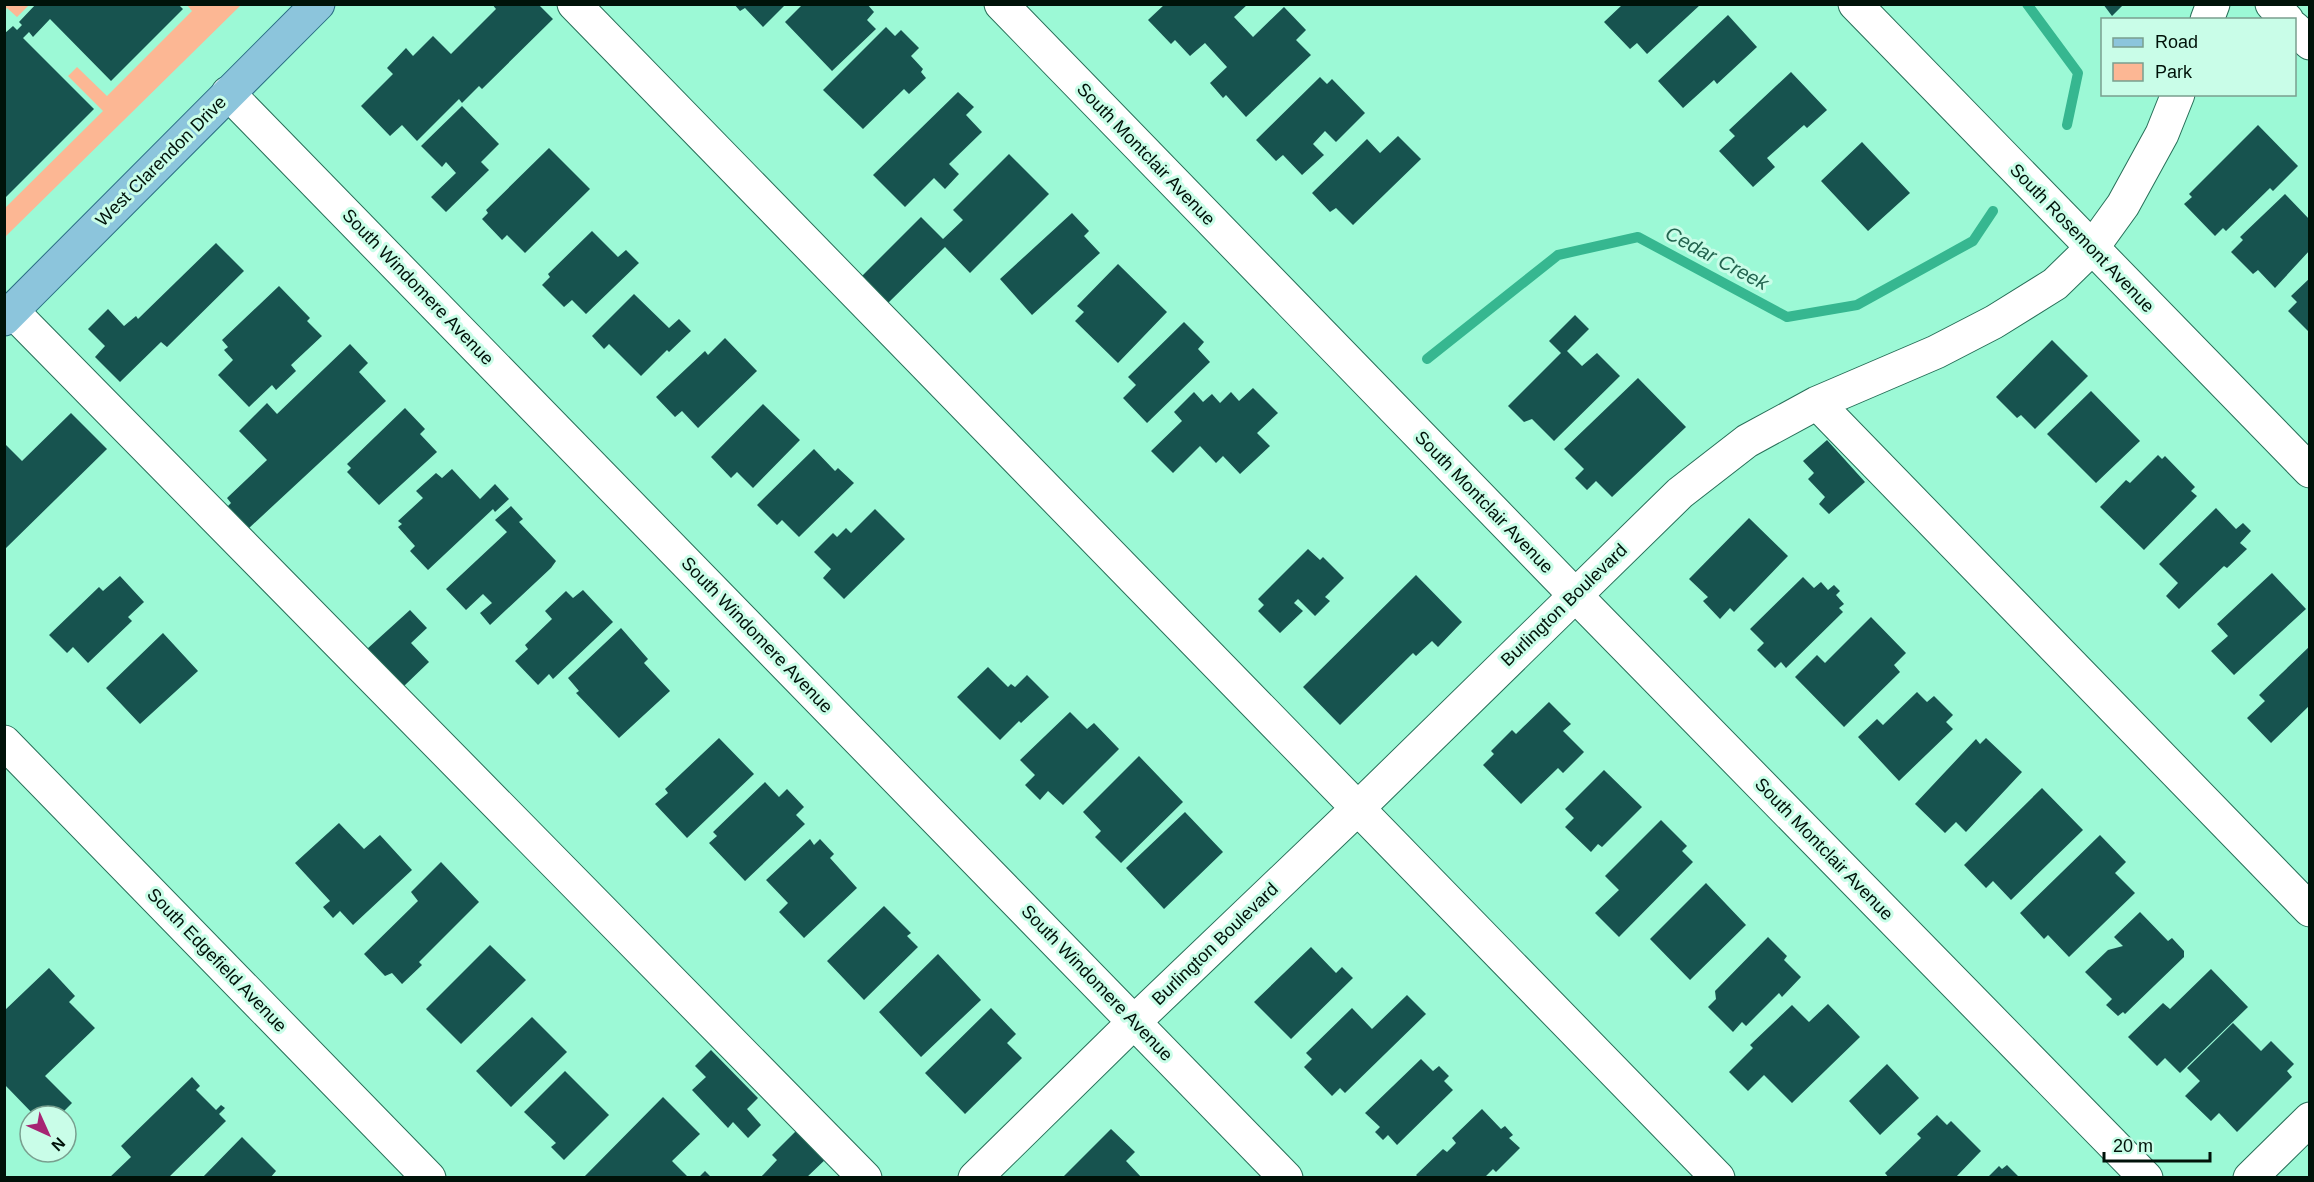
<svg xmlns="http://www.w3.org/2000/svg" width="2314" height="1182" font-family="Helvetica,sans-serif">
	<style>
		.green { fill: #fcb794 }
		.lines { fill: none; stroke-linecap: round; stroke-linejoin: round }
		.stream { stroke: #36b790; stroke-width: 10 }
		.building { fill: #17534f }
		.minor-casing { stroke: #276f58; stroke-width: 35 }
		.major-casing { stroke: #296d83; stroke-width: 35 }
		.minor { stroke: #fff; stroke-width: 33 }
		.major { stroke: #8cc5dc; stroke-width: 33 }
		.labels { text-anchor: middle; dominant-baseline: central; stroke-width: 6; stroke-linejoin: round; paint-order: stroke }
		.street-label { font-size: 18px; fill: #001209; stroke: #c9fde8 }
		.water-label { font-size: 20px; font-style: italic; fill: #23644f; stroke: #c9fde8 }
	</style>
	<rect width="100%" height="100%" fill="#9cf9d6"/>
	<path class="green" d="M 5,4 L 29,4 L 29,5 L 17,17 L 7,8 L 5,10 Z
		M 187,5 L 241,5 L 5,237 L 5,208 L 103,111 L 68,76 L 77,67 L 107,96 L 192,11 Z"/>
	<g class="lines">
		<path class="stream" d="M 2027,4 L 2078,73 L 2067,125
			M 1427,359 L 1558,255 L 1638,237 L 1787,317 L 1857,305 L 1973,241 L 1993,211"/>
	</g>
	<path class="building" d="M 36,4 L 178,4 L 183,9 L 111,81 L 50,19 L 33,37 L 29,32 L 23,38 L 94,109 L 4,199 L 4,34 L 13,26 L 17,30 L 22,25 L 19,22 Z
		M 492,4 L 538,4 L 553,19 L 482,89 L 479,86 L 462,103 L 459,99 L 417,141 L 402,125 L 390,136 L 361,106 L 393,74 L 387,68 L 406,48 L 413,56 L 433,36 L 451,54 L 496,9 Z
		M 734,4 L 786,4 L 763,27 L 745,8 L 740,11 Z
		M 803,4 L 867,4 L 874,12 L 867,20 L 876,29 L 832,71 L 785,22 Z
		M 1165,4 L 1248,4 L 1234,17 L 1253,37 L 1284,7 L 1306,30 L 1296,40 L 1311,55 L 1246,117 L 1226,95 L 1223,98 L 1210,83 L 1227,67 L 1205,43 L 1190,56 L 1175,40 L 1171,44 L 1148,20 Z
		M 2103,4 L 2124,4 L 2112,16 Z
		M 1622,5 L 1700,5 L 1647,54 L 1637,43 L 1630,49 L 1604,22 Z
		M 1728,15 L 1757,47 L 1717,84 L 1714,80 L 1683,108 L 1658,81 Z
		M 886,27 L 895,36 L 901,30 L 919,48 L 911,56 L 923,69 L 921,72 L 926,78 L 909,94 L 904,89 L 863,129 L 823,90 Z
		M 1791,72 L 1827,110 L 1807,128 L 1804,125 L 1767,158 L 1775,167 L 1753,187 L 1719,151 L 1735,136 L 1729,130 Z
		M 1320,77 L 1327,84 L 1332,79 L 1365,113 L 1336,142 L 1325,131 L 1313,144 L 1324,155 L 1302,175 L 1283,155 L 1276,161 L 1256,140 Z
		M 958,92 L 974,107 L 966,115 L 982,132 L 949,164 L 959,174 L 945,189 L 934,178 L 905,207 L 873,175 Z
		M 462,106 L 499,144 L 481,162 L 489,170 L 446,212 L 431,197 L 456,173 L 446,162 L 442,167 L 421,146 Z
		M 2258,125 L 2298,166 L 2273,191 L 2270,188 L 2226,231 L 2223,228 L 2215,236 L 2184,204 L 2192,197 L 2189,194 Z
		M 1398,136 L 1421,159 L 1353,225 L 1336,208 L 1330,212 L 1312,193 L 1367,139 L 1380,153 Z
		M 1862,142 L 1910,193 L 1868,231 L 1821,181 Z
		M 549,148 L 590,189 L 525,253 L 507,235 L 502,240 L 482,219 L 488,213 L 486,210 Z
		M 1009,154 L 1049,194 L 970,273 L 945,247 L 886,305 L 860,278 L 921,217 L 943,239 L 963,220 L 953,210 Z
		M 2285,194 L 2310,220 L 2310,250 L 2275,288 L 2258,270 L 2253,274 L 2231,252 L 2243,240 L 2240,237 Z
		M 1072,213 L 1089,231 L 1084,236 L 1100,253 L 1032,315 L 1000,279 Z
		M 592,231 L 618,257 L 626,250 L 639,263 L 586,314 L 572,300 L 564,307 L 542,285 L 550,277 L 548,274 Z
		M 216,243 L 244,271 L 167,347 L 161,342 L 120,382 L 95,357 L 105,346 L 88,329 L 108,309 L 124,326 L 136,316 L 138,319 Z
		M 1118,264 L 1167,312 L 1118,363 L 1075,321 L 1084,312 L 1077,306 Z
		M 2310,278 L 2310,333 L 2288,311 L 2297,302 L 2291,296 Z
		M 279,286 L 310,318 L 307,321 L 322,336 L 291,365 L 296,371 L 276,390 L 272,385 L 249,407 L 218,375 L 233,360 L 224,350 L 228,347 L 222,340 Z
		M 634,294 L 669,328 L 679,319 L 691,331 L 669,352 L 667,350 L 641,376 L 609,344 L 604,349 L 592,336 Z
		M 1575,315 L 1589,329 L 1567,351 L 1582,366 L 1597,353 L 1620,376 L 1554,441 L 1532,419 L 1524,422 L 1508,406 L 1561,353 L 1549,341 Z
		M 1184,322 L 1204,342 L 1198,349 L 1210,362 L 1147,423 L 1123,398 L 1136,385 L 1128,377 Z
		M 725,338 L 757,371 L 698,428 L 682,411 L 675,417 L 656,397 L 705,351 L 708,355 Z
		M 2052,340 L 2088,376 L 2035,429 L 2021,415 L 2017,418 L 1996,397 Z
		M 350,344 L 368,363 L 359,372 L 386,401 L 248,529 L 227,507 L 231,503 L 227,498 L 267,460 L 239,431 L 267,403 L 277,414 Z
		M 1638,378 L 1686,427 L 1612,497 L 1596,481 L 1587,490 L 1575,478 L 1584,469 L 1564,449 Z
		M 1253,388 L 1278,413 L 1257,433 L 1270,446 L 1240,474 L 1223,456 L 1216,463 L 1200,446 L 1173,473 L 1151,451 L 1182,421 L 1174,412 L 1194,392 L 1203,402 L 1212,394 L 1220,403 L 1231,392 L 1239,401 Z
		M 2091,391 L 2140,441 L 2096,483 L 2047,434 Z
		M 763,404 L 800,440 L 753,488 L 737,472 L 731,478 L 711,457 Z
		M 405,408 L 425,429 L 420,434 L 437,452 L 379,505 L 347,472 L 351,468 L 347,464 Z
		M 71,413 L 107,449 L 4,550 L 4,443 L 22,461 Z
		M 1827,440 L 1865,482 L 1829,514 L 1819,504 L 1825,497 L 1808,479 L 1814,473 L 1803,461 Z
		M 814,449 L 835,471 L 838,468 L 854,483 L 799,537 L 782,520 L 777,525 L 757,505 Z
		M 2158,455 L 2162,459 L 2165,456 L 2195,487 L 2191,491 L 2197,496 L 2144,550 L 2100,507 L 2126,480 L 2130,483 Z
		M 452,469 L 480,499 L 495,484 L 509,499 L 495,512 L 493,509 L 428,570 L 410,551 L 415,546 L 398,527 L 402,524 L 398,521 L 423,498 L 416,491 L 436,473 L 442,478 Z
		M 511,506 L 523,519 L 519,522 L 556,561 L 551,568 L 490,625 L 480,613 L 492,603 L 483,594 L 466,610 L 446,589 L 507,532 L 495,520 Z
		M 2216,508 L 2236,529 L 2243,523 L 2251,531 L 2240,543 L 2247,549 L 2227,568 L 2224,566 L 2179,609 L 2166,596 L 2178,583 L 2159,564 Z
		M 875,509 L 905,539 L 844,599 L 823,578 L 831,569 L 814,552 L 833,533 L 837,537 L 846,528 L 851,533 Z
		M 1749,518 L 1788,556 L 1734,612 L 1730,608 L 1720,619 L 1703,601 L 1708,597 L 1689,579 Z
		M 1308,549 L 1320,560 L 1323,557 L 1344,578 L 1325,597 L 1330,601 L 1315,616 L 1298,599 L 1294,603 L 1303,611 L 1280,633 L 1258,611 L 1264,605 L 1258,599 Z
		M 2272,573 L 2306,609 L 2234,675 L 2211,651 L 2228,636 L 2217,624 Z
		M 1416,575 L 1462,622 L 1438,647 L 1432,641 L 1416,656 L 1413,653 L 1340,725 L 1303,687 Z
		M 120,576 L 144,602 L 128,617 L 132,621 L 88,663 L 73,647 L 67,653 L 49,635 L 99,587 L 103,591 Z
		M 1803,577 L 1814,588 L 1821,582 L 1828,590 L 1834,585 L 1840,591 L 1836,595 L 1844,604 L 1839,608 L 1843,612 L 1786,668 L 1781,662 L 1775,668 L 1757,650 L 1764,643 L 1750,629 Z
		M 583,590 L 613,622 L 553,679 L 549,674 L 538,685 L 515,661 L 528,649 L 525,645 L 552,619 L 545,611 L 566,591 L 573,598 Z
		M 410,610 L 427,628 L 411,643 L 429,662 L 404,686 L 367,649 Z
		M 1871,617 L 1906,653 L 1894,665 L 1900,672 L 1844,727 L 1795,677 L 1817,655 L 1825,663 Z
		M 621,628 L 648,659 L 644,663 L 670,691 L 619,738 L 576,693 L 579,691 L 568,678 Z
		M 163,633 L 198,671 L 140,724 L 106,688 Z
		M 2310,646 L 2310,705 L 2271,743 L 2247,718 L 2265,701 L 2259,695 Z
		M 988,667 L 1008,687 L 1011,684 L 1015,687 L 1027,675 L 1049,697 L 1021,723 L 1019,721 L 1000,740 L 957,697 Z
		M 1917,692 L 1927,702 L 1934,696 L 1953,715 L 1946,722 L 1953,729 L 1899,781 L 1858,737 L 1877,719 L 1883,725 Z
		M 1549,702 L 1571,724 L 1563,731 L 1584,752 L 1563,773 L 1558,768 L 1521,804 L 1483,765 L 1494,754 L 1491,751 L 1512,730 L 1516,734 Z
		M 1070,712 L 1087,729 L 1094,723 L 1119,749 L 1063,805 L 1048,791 L 1040,800 L 1025,785 L 1035,775 L 1020,760 Z
		M 719,738 L 754,774 L 687,838 L 655,804 L 668,793 L 665,789 Z
		M 1986,738 L 2022,772 L 1966,832 L 1956,822 L 1945,833 L 1915,804 L 1976,739 L 1980,744 Z
		M 1139,756 L 1183,802 L 1121,863 L 1095,837 L 1101,831 L 1083,812 Z
		M 1604,770 L 1642,807 L 1602,847 L 1598,844 L 1591,852 L 1565,827 L 1574,818 L 1565,809 Z
		M 765,782 L 779,797 L 787,789 L 804,807 L 796,815 L 805,824 L 745,881 L 709,843 L 717,836 L 713,832 Z
		M 2042,788 L 2083,830 L 2011,900 L 1993,881 L 1986,888 L 1964,865 Z
		M 1185,812 L 1223,852 L 1164,909 L 1126,868 Z
		M 1661,820 L 1687,846 L 1682,851 L 1693,862 L 1619,937 L 1595,913 L 1619,890 L 1605,876 Z
		M 339,823 L 364,849 L 380,835 L 412,870 L 353,925 L 340,911 L 333,918 L 323,907 L 330,901 L 295,863 Z
		M 2100,835 L 2126,862 L 2115,873 L 2135,893 L 2069,957 L 2048,935 L 2044,939 L 2020,913 Z
		M 810,839 L 814,845 L 820,839 L 834,854 L 830,858 L 857,888 L 804,938 L 779,912 L 788,903 L 766,880 Z
		M 441,862 L 479,902 L 419,962 L 422,965 L 402,984 L 392,973 L 385,976 L 364,954 L 418,901 L 411,892 Z
		M 1706,883 L 1746,925 L 1690,980 L 1650,939 Z
		M 884,906 L 911,933 L 907,936 L 918,947 L 864,1000 L 827,961 Z
		M 2140,912 L 2168,941 L 2172,938 L 2184,951 L 2184,957 L 2125,1014 L 2123,1012 L 2118,1016 L 2106,1005 L 2112,999 L 2085,972 L 2108,950 L 2123,946 L 2114,937 Z
		M 1768,937 L 1787,956 L 1784,960 L 1801,977 L 1782,997 L 1779,993 L 1746,1026 L 1742,1022 L 1733,1032 L 1708,1007 L 1716,999 L 1715,991 Z
		M 490,945 L 526,980 L 461,1044 L 426,1009 Z
		M 1311,947 L 1336,973 L 1342,967 L 1353,978 L 1291,1039 L 1254,1002 Z
		M 938,954 L 981,1000 L 921,1057 L 879,1012 Z
		M 49,968 L 75,996 L 69,1002 L 95,1028 L 45,1076 L 72,1103 L 59,1116 L 35,1116 L 4,1084 L 4,1011 Z
		M 2211,969 L 2248,1007 L 2180,1073 L 2165,1058 L 2157,1066 L 2128,1037 L 2163,1003 L 2170,1009 Z
		M 1407,995 L 1426,1014 L 1345,1093 L 1340,1088 L 1332,1096 L 1304,1067 L 1312,1059 L 1306,1053 L 1352,1008 L 1372,1029 Z
		M 1828,1004 L 1860,1037 L 1792,1103 L 1764,1075 L 1748,1091 L 1729,1072 L 1753,1048 L 1750,1045 L 1792,1005 L 1809,1022 Z
		M 991,1008 L 1016,1034 L 1007,1043 L 1022,1058 L 965,1114 L 925,1073 Z
		M 532,1017 L 567,1052 L 511,1107 L 476,1071 Z
		M 2233,1023 L 2261,1051 L 2271,1041 L 2294,1064 L 2287,1071 L 2292,1077 L 2237,1132 L 2219,1113 L 2211,1121 L 2185,1096 L 2200,1081 L 2187,1068 Z
		M 711,1050 L 758,1098 L 747,1109 L 761,1125 L 748,1138 L 733,1122 L 728,1128 L 692,1090 L 706,1077 L 695,1066 Z
		M 1421,1059 L 1433,1071 L 1439,1066 L 1449,1076 L 1444,1081 L 1453,1090 L 1397,1145 L 1388,1135 L 1383,1140 L 1375,1132 L 1380,1127 L 1365,1113 Z
		M 1887,1064 L 1919,1098 L 1880,1135 L 1849,1101 Z
		M 565,1071 L 609,1115 L 564,1160 L 551,1147 L 556,1143 L 524,1112 Z
		M 192,1077 L 200,1086 L 196,1090 L 216,1110 L 221,1105 L 225,1108 L 219,1114 L 226,1121 L 168,1178 L 109,1178 L 131,1157 L 121,1146 Z
		M 663,1097 L 700,1134 L 672,1161 L 687,1176 L 583,1178 Z
		M 1482,1109 L 1501,1129 L 1505,1126 L 1513,1135 L 1509,1138 L 1520,1148 L 1496,1172 L 1493,1169 L 1484,1178 L 1419,1178 L 1416,1175 L 1443,1149 L 1447,1152 L 1456,1143 L 1452,1138 Z
		M 1937,1115 L 1947,1125 L 1951,1121 L 1981,1151 L 1955,1178 L 1889,1178 L 1885,1173 L 1921,1138 L 1917,1134 Z
		M 799,1128 L 828,1157 L 806,1178 L 760,1178 L 777,1160 L 772,1155 Z
		M 1111,1129 L 1135,1152 L 1126,1161 L 1142,1178 L 1062,1178 Z
		M 242,1137 L 276,1171 L 270,1178 L 202,1178 Z
		M 2007,1165 L 2020,1178 L 1987,1178 L 1999,1166 L 2002,1169 Z
		M 705,1171 L 712,1178 L 698,1178 Z"/>
	<g class="lines">
		<defs>
			<path id="minor" d="M 574,4 L 1718,1178
				M 1001,4 L 1574,594 L 2146,1178
				M 1855,4 L 2310,471
				M 2272,4 L 2287,20
				M 2207,20 L 2213,4
				M 2294,28 L 2310,43
				M 228,93 L 1286,1178
				M 12,311 L 865,1178
				M 1817,403 L 2310,910
				M 4,742 L 429,1178
				M 975,1178 L 1134,1022 L 1357,809 L 1680,493 L 1747,441 L 1817,403 L 1936,352 L 1994,322 L 2055,284 L 2092,248 L 2123,205 L 2162,134 L 2178,94
				M 2250,1178 L 2310,1119"/>
			<path id="major" d="M 4,319 L 318,4"/>
		</defs>
		<use href="#minor" class="minor-casing"/>
		<use href="#major" class="major-casing"/>
		<use href="#minor" class="minor"/>
		<use href="#major" class="major"/>
	</g>
	<g class="labels">
		<g class="street-label">
			<text transform="translate(1146 154) rotate(46)">South Montclair Avenue</text>
			<text transform="translate(161 161) rotate(-45)">West Clarendon Drive</text>
			<text transform="translate(2082 238) rotate(46)">South Rosemont Avenue</text>
			<text transform="translate(418 287) rotate(46)">South Windomere Avenue</text>
			<text transform="translate(1484 502) rotate(46)">South Montclair Avenue</text>
			<text transform="translate(1564 605) rotate(-44)">Burlington Boulevard</text>
			<text transform="translate(757 635) rotate(46)">South Windomere Avenue</text>
			<text transform="translate(1824 849) rotate(46)">South Montclair Avenue</text>
			<text transform="translate(1215 944) rotate(-44)">Burlington Boulevard</text>
			<text transform="translate(217 960) rotate(46)">South Edgefield Avenue</text>
			<text transform="translate(1097 983) rotate(46)">South Windomere Avenue</text>
		</g>
		<g class="water-label">
			<text transform="translate(1717 258) rotate(28)">Cedar Creek</text>
		</g>
	</g>
	<rect width="2314" height="1182" fill="none" stroke="#001209" stroke-width="12"/>
	<rect x="2101" y="18" width="195" height="78" fill="#c9fde8" stroke="#799f8f" stroke-width="1.5"/>
	<rect x="2113" y="38" width="30" height="9" fill="#8cc5dc" stroke="#799f8f" stroke-width="1.5"/>
	<text x="2155" y="48" font-size="18" fill="#001209">Road</text>
	<rect x="2113" y="63" width="30" height="18" fill="#fcb794" stroke="#799f8f" stroke-width="1.5"/>
	<text x="2155" y="78" font-size="18" fill="#001209">Park</text>
	<g transform="translate(48 1134) rotate(135)"><circle r="28" fill="#c9fde8" stroke="#799f8f" stroke-width="1.5"/>
	<path d="M0-4.5L10 22L0 15L-10 22Z" fill="#a62573"/>
	<text y="-9" font-size="16" font-weight="bold" text-anchor="middle" fill="#001209">N</text>
	</g>
	<path d="M2104 1152v9h106v-9" fill="none" stroke="#001209" stroke-width="3"/>
	<text x="2113" y="1152" font-size="18" fill="#001209" stroke="#c9fde8" stroke-width="4.5" paint-order="stroke">20 m</text>
</svg>
